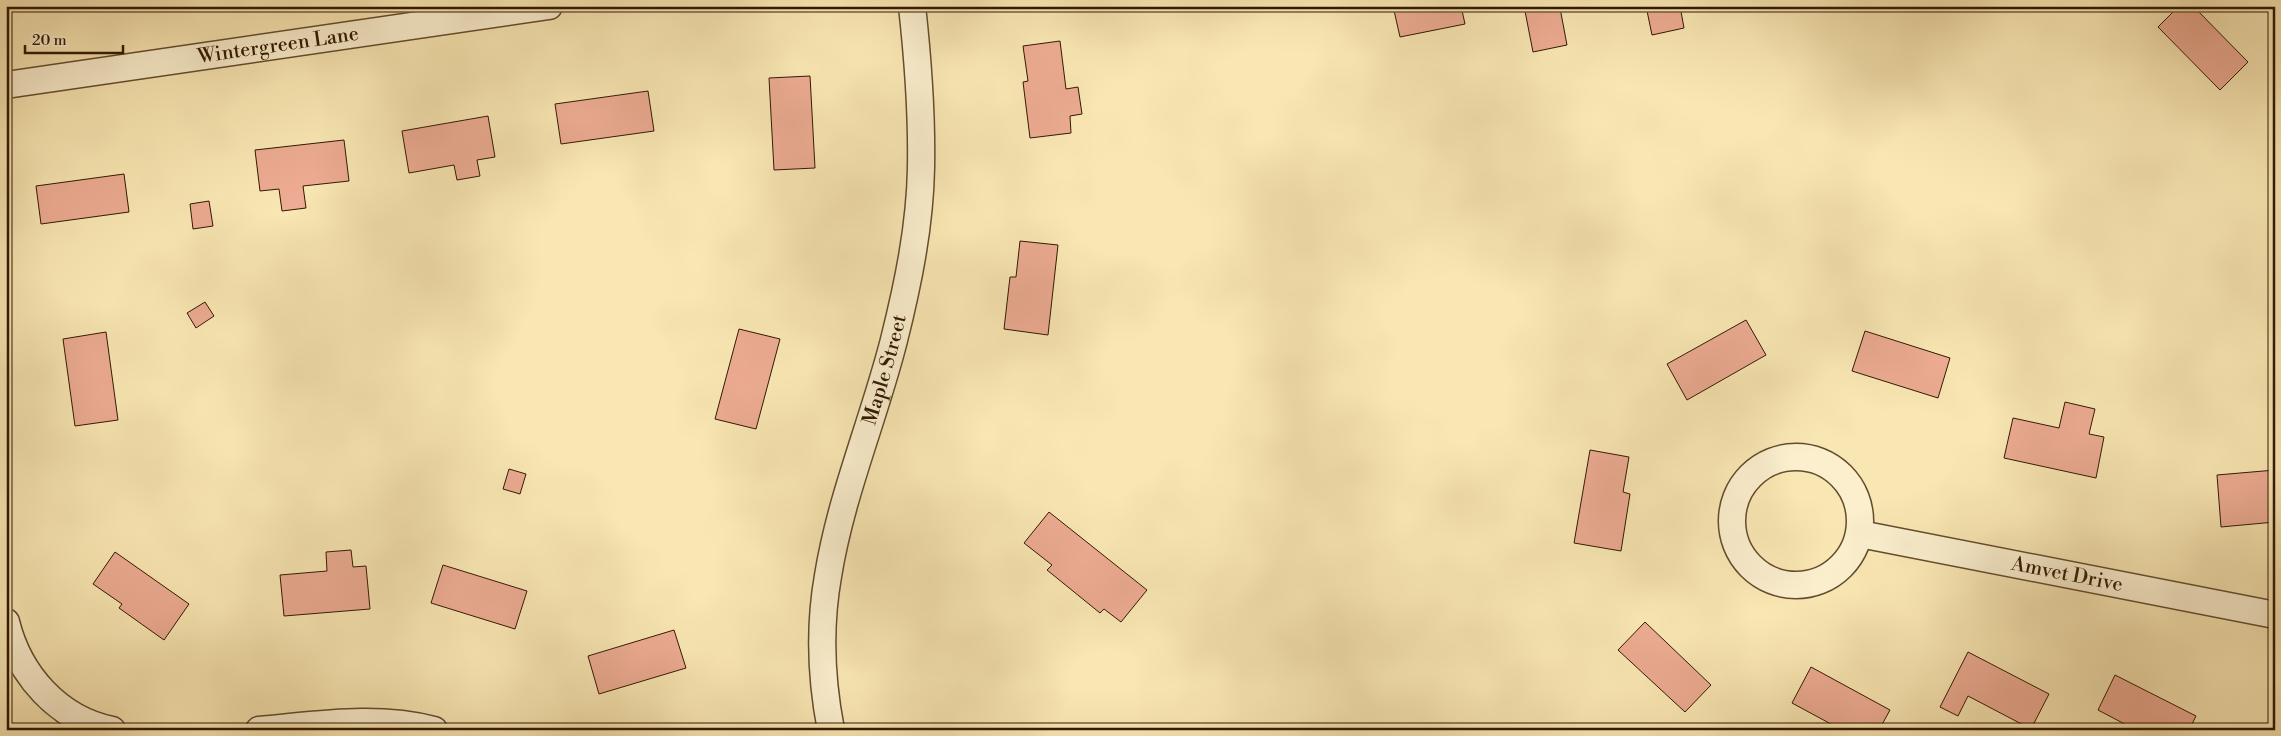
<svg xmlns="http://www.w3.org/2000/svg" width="2281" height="736" font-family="'Libre Bodoni',serif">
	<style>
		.building { fill: #edac93; stroke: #311802 }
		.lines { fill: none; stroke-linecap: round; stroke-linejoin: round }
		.street-casing { stroke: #634c2e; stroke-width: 29 }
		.street { stroke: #fbefce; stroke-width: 26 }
		.labels { text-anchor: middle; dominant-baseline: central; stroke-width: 4; stroke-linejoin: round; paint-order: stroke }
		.street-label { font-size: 20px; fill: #311802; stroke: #fbefce }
	</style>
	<rect width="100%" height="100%" fill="#f9e7b3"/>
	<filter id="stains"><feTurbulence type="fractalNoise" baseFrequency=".004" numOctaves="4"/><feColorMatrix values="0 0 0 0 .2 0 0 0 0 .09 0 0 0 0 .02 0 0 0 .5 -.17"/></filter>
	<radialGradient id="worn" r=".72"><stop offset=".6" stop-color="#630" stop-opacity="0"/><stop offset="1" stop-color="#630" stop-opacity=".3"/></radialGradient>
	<path class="building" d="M 1393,6 L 1461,6 L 1465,24 L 1400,37 Z
		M 1524,6 L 1560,8 L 1567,45 L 1533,52 Z
		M 1646,6 L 1680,6 L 1684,28 L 1652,35 Z
		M 2179,6 L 2193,6 L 2248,62 L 2220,90 L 2158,27 Z
		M 1060,41 L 1066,89 L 1078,87 L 1082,114 L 1070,116 L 1071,133 L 1030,138 L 1023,82 L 1028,81 L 1023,46 Z
		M 810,76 L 815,168 L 774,170 L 769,78 Z
		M 648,91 L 654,131 L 561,144 L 555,104 Z
		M 488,116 L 495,157 L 477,160 L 480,176 L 457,180 L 454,165 L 409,173 L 402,131 Z
		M 344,140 L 349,181 L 303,186 L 306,208 L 282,211 L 279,189 L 260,191 L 255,150 Z
		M 124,174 L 129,212 L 41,224 L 36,186 Z
		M 209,201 L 213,226 L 193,229 L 190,204 Z
		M 1020,241 L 1058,245 L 1048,335 L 1004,329 L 1010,277 L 1016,277 Z
		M 205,302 L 214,316 L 196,328 L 187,313 Z
		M 1746,320 L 1766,355 L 1687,400 L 1667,364 Z
		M 739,329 L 780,339 L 756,429 L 715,419 Z
		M 1865,331 L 1950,358 L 1938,398 L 1852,371 Z
		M 106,332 L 118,420 L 75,426 L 63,339 Z
		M 2065,402 L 2095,409 L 2089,434 L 2104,437 L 2096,478 L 2004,458 L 2013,418 L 2059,428 Z
		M 1590,450 L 1629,457 L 1623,492 L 1630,494 L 1621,551 L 1574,543 Z
		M 509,469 L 526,474 L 520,494 L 503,489 Z
		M 2275,470 L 2275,522 L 2221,527 L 2217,475 Z
		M 1049,512 L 1147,590 L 1121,622 L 1104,609 L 1100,613 L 1047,570 L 1052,565 L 1024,543 Z
		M 351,550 L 353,567 L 366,566 L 370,609 L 284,616 L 280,575 L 327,571 L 326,552 Z
		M 115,552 L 189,604 L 164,640 L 119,608 L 122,604 L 93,584 Z
		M 443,565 L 527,591 L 515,629 L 431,603 Z
		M 1645,622 L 1711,685 L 1685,712 L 1618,650 Z
		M 674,630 L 686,668 L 599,694 L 588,656 Z
		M 1968,652 L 2049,694 L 2031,729 L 1968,696 L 1958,716 L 1940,707 Z
		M 1811,667 L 1890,710 L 1879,730 L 1842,730 L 1792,703 Z
		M 2115,675 L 2196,716 L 2189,730 L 2136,730 L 2098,710 Z"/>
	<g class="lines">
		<defs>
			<g id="street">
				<path id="s1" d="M 6,85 L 549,6"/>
				<circle cx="1796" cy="521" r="64"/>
				<path id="s2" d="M 1860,534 L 2275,615"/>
				<path d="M 6,622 C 19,675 58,719 112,730"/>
				<path d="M 259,730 C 317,725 376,715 434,730"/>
				<path id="s3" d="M 831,730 C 821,679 819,627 828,576 C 841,495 874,419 894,340 C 908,284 920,226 921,168 C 922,114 918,60 912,6"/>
			</g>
		</defs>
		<use href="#street" class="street-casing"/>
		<use href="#street" class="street"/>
	</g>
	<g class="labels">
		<g class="street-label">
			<text stroke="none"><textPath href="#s1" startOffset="275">Wintergreen Lane</textPath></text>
			<text stroke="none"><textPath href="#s3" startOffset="369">Maple Street</textPath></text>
			<text stroke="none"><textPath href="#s2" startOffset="211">Amvet Drive</textPath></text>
		</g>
	</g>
	<rect width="2281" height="736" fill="none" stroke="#f9e7b3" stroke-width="25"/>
	<rect x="8" y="8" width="2266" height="721" fill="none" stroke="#311802" stroke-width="2.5"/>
	<rect x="12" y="12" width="2256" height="711" fill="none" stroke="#311802"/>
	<path d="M25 45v8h98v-8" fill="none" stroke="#311802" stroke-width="2.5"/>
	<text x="32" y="45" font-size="15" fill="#311802" stroke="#fbefce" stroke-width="4" paint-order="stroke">20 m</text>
	<rect width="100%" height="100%" filter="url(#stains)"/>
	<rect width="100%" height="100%" fill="url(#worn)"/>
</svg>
